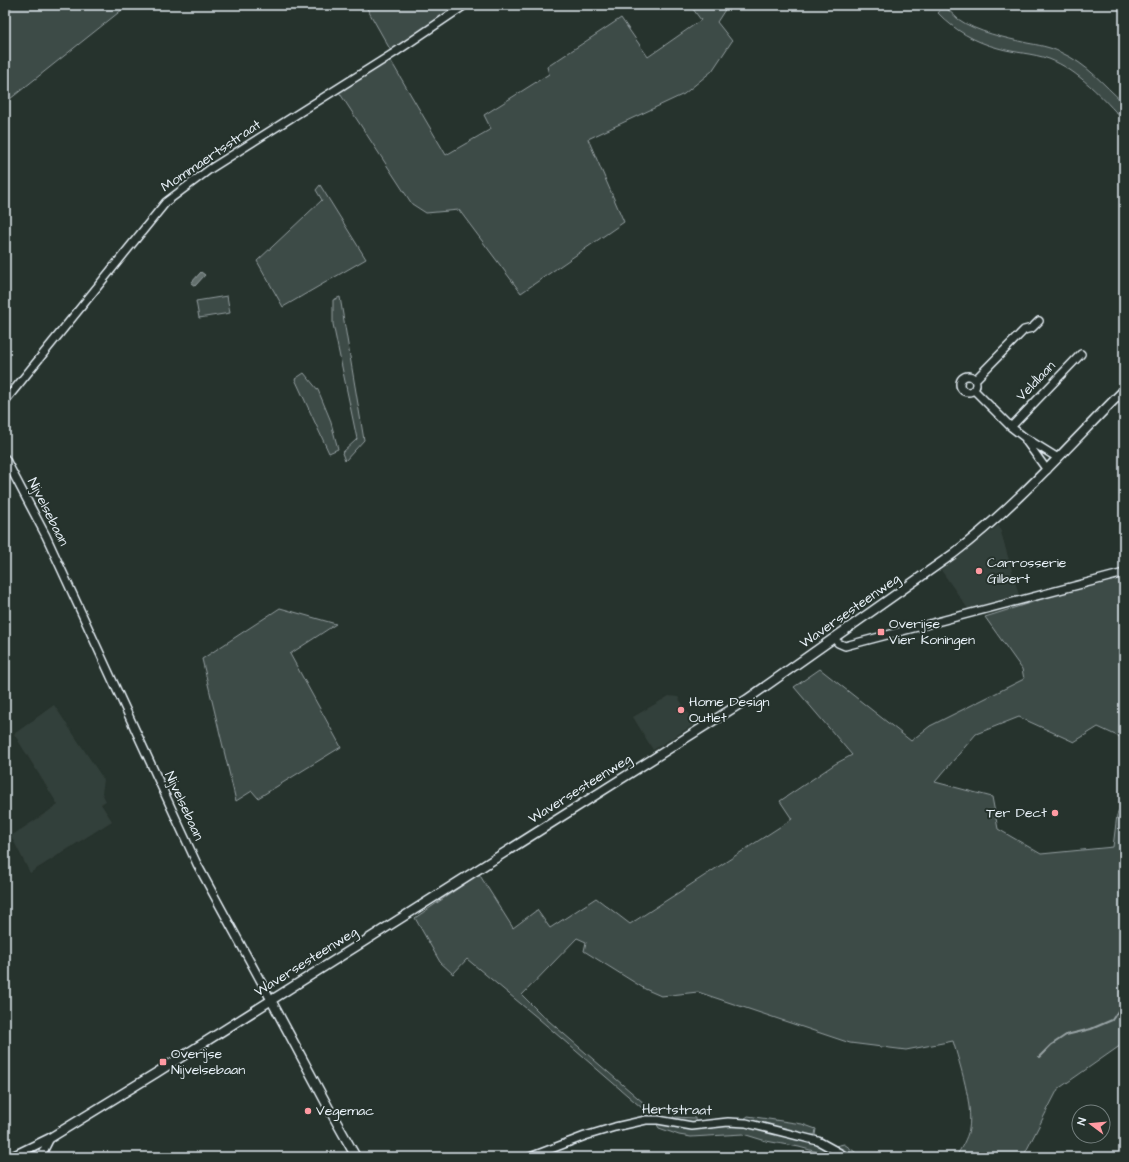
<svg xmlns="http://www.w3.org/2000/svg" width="1129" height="1162" font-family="'Architects Daughter',sans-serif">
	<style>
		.built { fill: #333f3a }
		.green { fill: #3e4b47; stroke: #939ea0 }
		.water { fill: #636f6d; stroke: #98a3a5 }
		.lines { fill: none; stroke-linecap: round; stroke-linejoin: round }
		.stream { stroke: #98a3a5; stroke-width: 2 }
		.minor-casing { stroke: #e8f1f8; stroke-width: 10 }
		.major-casing { stroke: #e8f1f8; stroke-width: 11 }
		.minor { stroke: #26332d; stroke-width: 7 }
		.major { stroke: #26332d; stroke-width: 8 }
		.poi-dot { fill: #ff9aa2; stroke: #26332d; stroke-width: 1.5 }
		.labels { text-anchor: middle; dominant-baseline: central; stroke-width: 4; stroke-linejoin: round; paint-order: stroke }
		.street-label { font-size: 14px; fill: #e8f1f8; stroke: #26332d }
		.poi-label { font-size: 14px; fill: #e8f1f8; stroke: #26332d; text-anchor: start }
	</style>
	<rect width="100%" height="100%" fill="#26332d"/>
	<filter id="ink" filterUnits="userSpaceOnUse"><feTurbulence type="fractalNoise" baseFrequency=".025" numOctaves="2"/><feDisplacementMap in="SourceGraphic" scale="8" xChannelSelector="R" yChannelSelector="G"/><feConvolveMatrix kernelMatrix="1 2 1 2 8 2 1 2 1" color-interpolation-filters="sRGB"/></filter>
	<g filter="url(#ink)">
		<path class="built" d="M 999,525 L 1019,595 L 968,609 L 941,570 Z
			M 669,696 L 678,697 L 695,724 L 653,750 L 633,717 Z
			M 54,705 L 104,780 L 102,793 L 106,801 L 101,804 L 112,821 L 30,873 L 11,836 L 58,805 L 14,734 Z"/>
		<path class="green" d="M 15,5 L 128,5 L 5,103 L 5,13 Z
			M 365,5 L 464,5 L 391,51 Z
			M 690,5 L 728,5 L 717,22 L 732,41 L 712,71 L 684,94 L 588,139 L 624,222 L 521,293 L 459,210 L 426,213 L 412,204 L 337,89 L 388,56 L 446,155 L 491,129 L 484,115 L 549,74 L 547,67 L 621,18 L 648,57 L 701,20 Z
			M 944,6 C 949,10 953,15 958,19 C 976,32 1006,38 1027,43 C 1038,45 1050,47 1060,52 C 1089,65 1101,83 1124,103 L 1124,121 C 1103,98 1078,70 1049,59 C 1032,53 1015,53 998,48 C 975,42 954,30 938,13 Z
			M 320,185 L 366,259 L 283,307 L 257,261 L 322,200 L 316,190 Z
			M 227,296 L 230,313 L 199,318 L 196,301 Z
			M 340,297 L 364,440 L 345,461 L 342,453 L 357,439 L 333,324 L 333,300 Z
			M 304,373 L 318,390 L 330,419 L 338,449 L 329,453 L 295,379 Z
			M 1124,575 L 1124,739 L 1098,727 L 1074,742 L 1019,717 L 976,734 L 935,782 L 992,797 L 998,829 L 1041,854 L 1113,847 L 1117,815 L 1124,801 L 1124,1043 L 1058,1089 L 1023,1157 L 956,1157 C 961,1148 967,1139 969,1129 C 973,1104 960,1065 953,1041 L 906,1050 L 850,1043 L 698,992 L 661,996 L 645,989 L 584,951 L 586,942 L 577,938 L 522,995 L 542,1015 L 645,1104 L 642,1108 L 539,1019 L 467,959 L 453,974 L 440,962 L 415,918 L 479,874 L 513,928 L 537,910 L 550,928 L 596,898 L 630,924 L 792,819 L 780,801 L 835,764 L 852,755 L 794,687 L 820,669 L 911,741 L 930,726 L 1024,679 L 1022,669 L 985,617 L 1033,602 L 1050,595 Z
			M 280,608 L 336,624 L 290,654 L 341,747 L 258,798 L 252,791 L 236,801 L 202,659 Z
			M 748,1116 L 802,1124 L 816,1129 L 815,1135 L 809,1135 L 744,1120 L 744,1119 Z
			M 673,1117 L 695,1118 L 695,1123 L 673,1121 Z
			M 656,1123 L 737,1124 L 813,1140 L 841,1157 L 828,1157 L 821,1153 L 799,1147 L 766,1141 L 743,1134 L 691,1137 L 679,1135 L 659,1128 Z
			M 844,1144 L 862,1157 L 851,1157 L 835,1146 Z"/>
		<path class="water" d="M 201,272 L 205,275 L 195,286 L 191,283 Z"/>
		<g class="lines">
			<path class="stream" d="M 1039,1057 L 1051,1045 L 1066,1035 L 1091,1029 L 1112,1020 L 1124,1002"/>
			<defs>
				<path id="minor" d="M960 384a8 8 0 1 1 16 0a8 8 0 1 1-16 0Z
					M 975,380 L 1024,330 L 1032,328 L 1039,321
					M 974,390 L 1011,427 L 1024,437 L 1058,458
					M 5,401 L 166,202 L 210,169 L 394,53 L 465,5
					M 1011,427 L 1081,354
					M 1026,441 L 1047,470
					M 5,458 L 46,536 L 197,864 L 271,1000
					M 834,638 L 838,643 L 845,646 L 1124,573
					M 34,1157 L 43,1152 L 50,1138
					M 530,1157 L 585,1136 L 615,1127 L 646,1120 L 658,1120 L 692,1126 L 728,1122 L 746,1123 L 818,1141 L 847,1157"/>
				<path id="major" d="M 271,1000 L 333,1116 L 356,1157
					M 11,1157 L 50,1138 L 156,1073 L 746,700 L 953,554 C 1016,506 1068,446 1124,390"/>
			</defs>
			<use href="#minor" class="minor-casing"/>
			<use href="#major" class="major-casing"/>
			<use href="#minor" class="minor"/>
			<use href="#major" class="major"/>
		</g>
	</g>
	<g class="poi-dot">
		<circle cx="979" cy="571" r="4"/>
		<rect x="877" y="628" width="8" height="8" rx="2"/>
		<circle cx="681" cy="710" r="4"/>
		<circle cx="1055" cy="813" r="4"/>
		<rect x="159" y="1058" width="8" height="8" rx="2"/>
		<circle cx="308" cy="1111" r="4"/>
	</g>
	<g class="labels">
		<g class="street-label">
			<text transform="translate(211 156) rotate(-34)">Mommaertsstraat</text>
			<text transform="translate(1036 381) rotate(-46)">Veldlaan</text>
			<text transform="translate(48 512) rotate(63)">Nijvelsebaan</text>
			<text transform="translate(850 611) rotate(-35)">Waversesteenweg</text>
			<text transform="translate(580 789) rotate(-32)">Waversesteenweg</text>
			<text transform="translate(184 806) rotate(65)">Nijvelsebaan</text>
			<text transform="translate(306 962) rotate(-32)">Waversesteenweg</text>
			<text transform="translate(677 1110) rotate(1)">Hertstraat</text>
		</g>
		<g class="poi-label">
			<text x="987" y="563">Carrosserie<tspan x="987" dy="16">Gilbert</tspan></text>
			<text x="889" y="624">Overijse<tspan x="889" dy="16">Vier Koningen</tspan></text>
			<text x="689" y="702">Home Design<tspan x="689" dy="16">Outlet</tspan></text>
			<text x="1047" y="813" text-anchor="end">Ter Dect</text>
			<text x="171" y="1054">Overijse<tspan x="171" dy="16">Nijvelsebaan</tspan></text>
			<text x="316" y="1111">Vegemac</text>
		</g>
	</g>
	<rect width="1129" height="1162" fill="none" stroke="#26332d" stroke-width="20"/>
	<rect x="10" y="10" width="1109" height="1142" fill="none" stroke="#e8f1f8" stroke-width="1.5" filter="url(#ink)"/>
	<g transform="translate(1091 1124) rotate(286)"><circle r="19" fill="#26332d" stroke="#747f7e"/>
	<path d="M0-3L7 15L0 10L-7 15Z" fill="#ff9aa2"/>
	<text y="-6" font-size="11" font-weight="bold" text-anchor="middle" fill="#e8f1f8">N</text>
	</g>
</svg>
